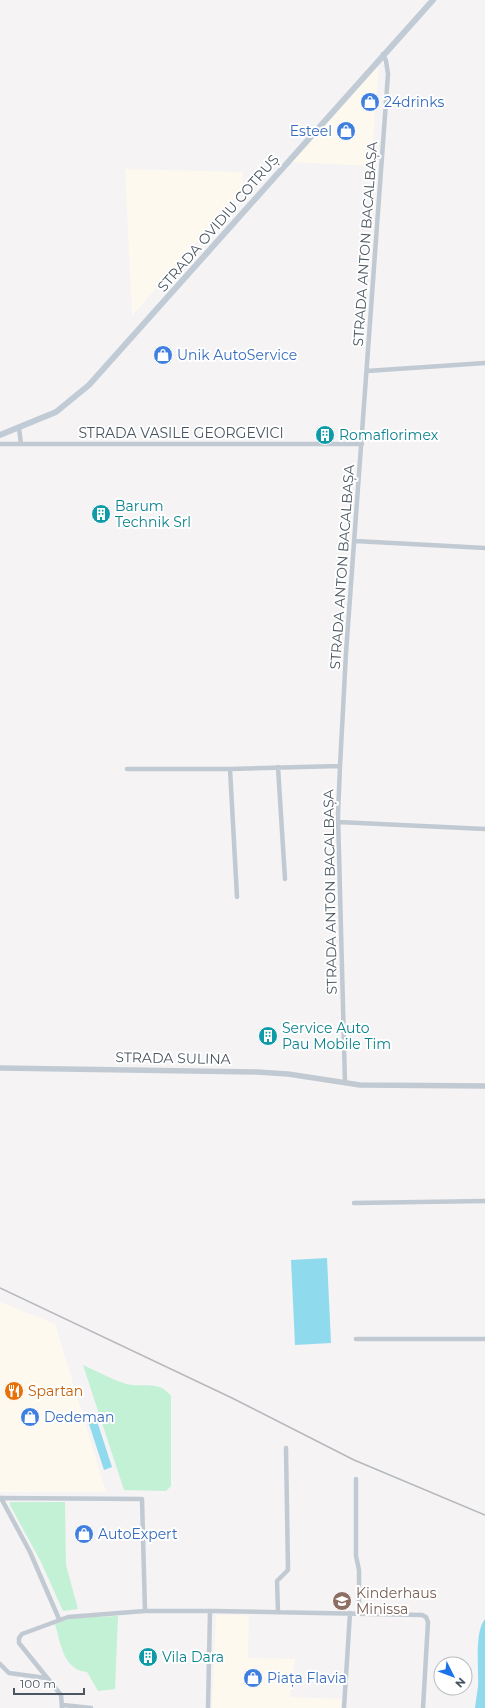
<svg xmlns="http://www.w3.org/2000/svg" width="485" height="1708" font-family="Montserrat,sans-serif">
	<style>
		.commercial { fill: #fdf9ef }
		.green { fill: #c3f1d5 }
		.water { fill: #90daee }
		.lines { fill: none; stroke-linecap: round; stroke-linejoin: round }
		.minor { stroke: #c1cad2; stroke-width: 4.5 }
		.tertiary { stroke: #c1cad2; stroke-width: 5.5 }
		.secondary { stroke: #c1cbd6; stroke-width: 6 }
		.rail { stroke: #b5b8bd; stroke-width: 1.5 }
		.labels { text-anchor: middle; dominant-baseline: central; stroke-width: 4; stroke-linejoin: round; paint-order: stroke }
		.shop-label { font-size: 14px; fill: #366cbe; stroke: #fff; text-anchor: start }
		.street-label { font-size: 14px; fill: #4a5661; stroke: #fff }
		.culture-label { font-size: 14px; fill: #0d838f; stroke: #fff; text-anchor: start }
		.food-label { font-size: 14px; fill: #c56008; stroke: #fff; text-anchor: start }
		.education-label { font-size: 14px; fill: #785e54; stroke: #fff; text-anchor: start }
	</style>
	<rect width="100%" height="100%" fill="#f5f3f3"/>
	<path class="commercial" d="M 379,64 L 371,166 L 291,162 Z
		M 125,169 L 243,172 L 243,189 L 132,316 Z
		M 0,1302 L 55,1324 L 106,1492 L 0,1492 Z
		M 216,1615 L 249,1615 L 248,1658 L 295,1659 L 290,1697 L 341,1699 L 341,1708 L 212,1708 Z"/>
	<path class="green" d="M 83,1365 C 97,1371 112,1380 127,1384 C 142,1388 159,1380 171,1396 L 171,1486 L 166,1491 L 124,1490 Z
		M 10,1502 L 65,1502 L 66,1565 L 78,1609 L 63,1611 L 41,1562 L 10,1505 Z
		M 118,1616 L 115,1689 L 98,1691 L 87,1672 C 63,1670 61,1643 55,1624 L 71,1618 Z"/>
	<path class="water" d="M 327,1258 L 331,1343 L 295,1345 L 291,1260 Z
		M 97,1421 L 112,1467 L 104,1470 L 89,1424 Z
		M 485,1619 L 485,1708 L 475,1708 C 476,1701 477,1693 478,1686 C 479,1669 474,1632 485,1619 Z"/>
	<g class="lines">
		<path class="minor" d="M 367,371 L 485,363
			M 19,428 L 21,444
			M 0,444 L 362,444
			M 355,541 L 485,548
			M 278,767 L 285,879
			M 127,769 L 230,769 L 340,766
			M 230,769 L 237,897
			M 338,822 L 485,829
			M 345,1083 L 338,815 L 340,766 L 346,653 L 388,74 L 386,61 L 383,54
			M 354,1203 L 485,1201
			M 356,1339 L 485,1339
			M 356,1479 L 356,1556 L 359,1570 L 359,1613
			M 0,1498 L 142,1499 L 145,1611
			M 1,1498 L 30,1552 L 59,1619
			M 278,1612 L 277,1581 L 288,1570 L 286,1448
			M 0,1664 L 9,1673 L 46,1678
			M 63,1705 L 91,1708
			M 62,1708 L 61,1695 L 19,1643 L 19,1638 L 22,1634 L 68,1617 L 145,1611 L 215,1611 L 422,1615 L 426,1617 L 428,1622 L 423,1708
			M 208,1708 L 210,1611
			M 344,1708 L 350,1613"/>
		<path class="tertiary" d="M 0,1068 L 257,1072 L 288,1074 L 360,1085 L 485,1086"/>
		<path class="secondary" d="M 0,435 L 56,412 L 89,385 L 433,0"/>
		<path class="rail" d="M 0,1288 L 232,1398 L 354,1460 L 485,1515"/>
	</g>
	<defs>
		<symbol id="shop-disc" viewBox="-11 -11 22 22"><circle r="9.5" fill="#3f7fe0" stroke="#fff"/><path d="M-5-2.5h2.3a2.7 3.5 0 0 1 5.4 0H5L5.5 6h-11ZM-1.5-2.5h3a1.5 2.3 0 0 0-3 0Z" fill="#fff"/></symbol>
		<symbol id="building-disc" viewBox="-11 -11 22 22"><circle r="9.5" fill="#0f9aa8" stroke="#fff"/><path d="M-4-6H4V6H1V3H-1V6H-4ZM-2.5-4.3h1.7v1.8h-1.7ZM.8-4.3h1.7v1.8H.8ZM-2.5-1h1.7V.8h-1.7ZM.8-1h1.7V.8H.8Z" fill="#fff"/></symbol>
		<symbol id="restaurant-disc" viewBox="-11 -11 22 22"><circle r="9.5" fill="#e8710a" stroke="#fff"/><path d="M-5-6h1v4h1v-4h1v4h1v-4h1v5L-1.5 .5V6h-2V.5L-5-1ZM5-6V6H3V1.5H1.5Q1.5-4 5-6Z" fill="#fff"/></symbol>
		<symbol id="school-disc" viewBox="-11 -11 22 22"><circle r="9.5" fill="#8d6e63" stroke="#fff"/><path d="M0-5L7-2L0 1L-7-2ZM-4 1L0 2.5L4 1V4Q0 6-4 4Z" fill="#fff"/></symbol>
	</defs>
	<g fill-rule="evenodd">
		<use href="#shop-disc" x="359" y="91" width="22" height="22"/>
		<use href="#shop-disc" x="335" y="120" width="22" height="22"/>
		<use href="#shop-disc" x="152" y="344" width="22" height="22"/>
		<use href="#building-disc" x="314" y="424" width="22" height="22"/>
		<use href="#building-disc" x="90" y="503" width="22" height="22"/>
		<use href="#building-disc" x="257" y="1025" width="22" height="22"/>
		<use href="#restaurant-disc" x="3" y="1380" width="22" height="22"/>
		<use href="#shop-disc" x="19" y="1406" width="22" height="22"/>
		<use href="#shop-disc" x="73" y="1523" width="22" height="22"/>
		<use href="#school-disc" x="331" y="1590" width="22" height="22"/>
		<use href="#building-disc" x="137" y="1646" width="22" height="22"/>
		<use href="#shop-disc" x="242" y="1667" width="22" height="22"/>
	</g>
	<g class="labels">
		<g class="shop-label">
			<text x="384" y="102">24drinks</text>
			<text x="332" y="131" text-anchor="end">Esteel</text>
			<text x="177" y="355">Unik AutoService</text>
			<text x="44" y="1417">Dedeman</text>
			<text x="98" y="1534">AutoExpert</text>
			<text x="267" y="1678">Piața Flavia</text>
		</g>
		<g class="street-label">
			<text transform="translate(218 223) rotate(-49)">STRADA OVIDIU COTRUȘ</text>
			<text transform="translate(365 244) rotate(-86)">STRADA ANTON BACALBAȘA</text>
			<text x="181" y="433">STRADA VASILE GEORGEVICI</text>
			<text transform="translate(342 567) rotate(-86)">STRADA ANTON BACALBAȘA</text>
			<text transform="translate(330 892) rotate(-91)">STRADA ANTON BACALBAȘA</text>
			<text transform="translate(173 1058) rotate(1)">STRADA SULINA</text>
		</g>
		<g class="culture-label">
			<text x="339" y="435">Romaflorimex</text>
			<text x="115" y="506">Barum<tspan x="115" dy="16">Technik Srl</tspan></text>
			<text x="282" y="1028">Service Auto<tspan x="282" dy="16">Pau Mobile Tim</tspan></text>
			<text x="162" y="1657">Vila Dara</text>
		</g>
		<g class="food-label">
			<text x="28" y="1391">Spartan</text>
		</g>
		<g class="education-label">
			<text x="356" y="1593">Kinderhaus<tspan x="356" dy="16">Minissa</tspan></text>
		</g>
	</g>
	<g transform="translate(453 1676) rotate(132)"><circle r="19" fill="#ffffff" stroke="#b7bbc0"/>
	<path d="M0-3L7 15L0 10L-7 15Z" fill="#1a73e8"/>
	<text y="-6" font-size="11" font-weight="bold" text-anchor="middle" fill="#4a5661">N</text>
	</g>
	<path d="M14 1688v6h70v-6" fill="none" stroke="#4a5661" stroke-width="2"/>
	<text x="20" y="1688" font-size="12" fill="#4a5661" stroke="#ffffff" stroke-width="3" paint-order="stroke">100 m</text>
</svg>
